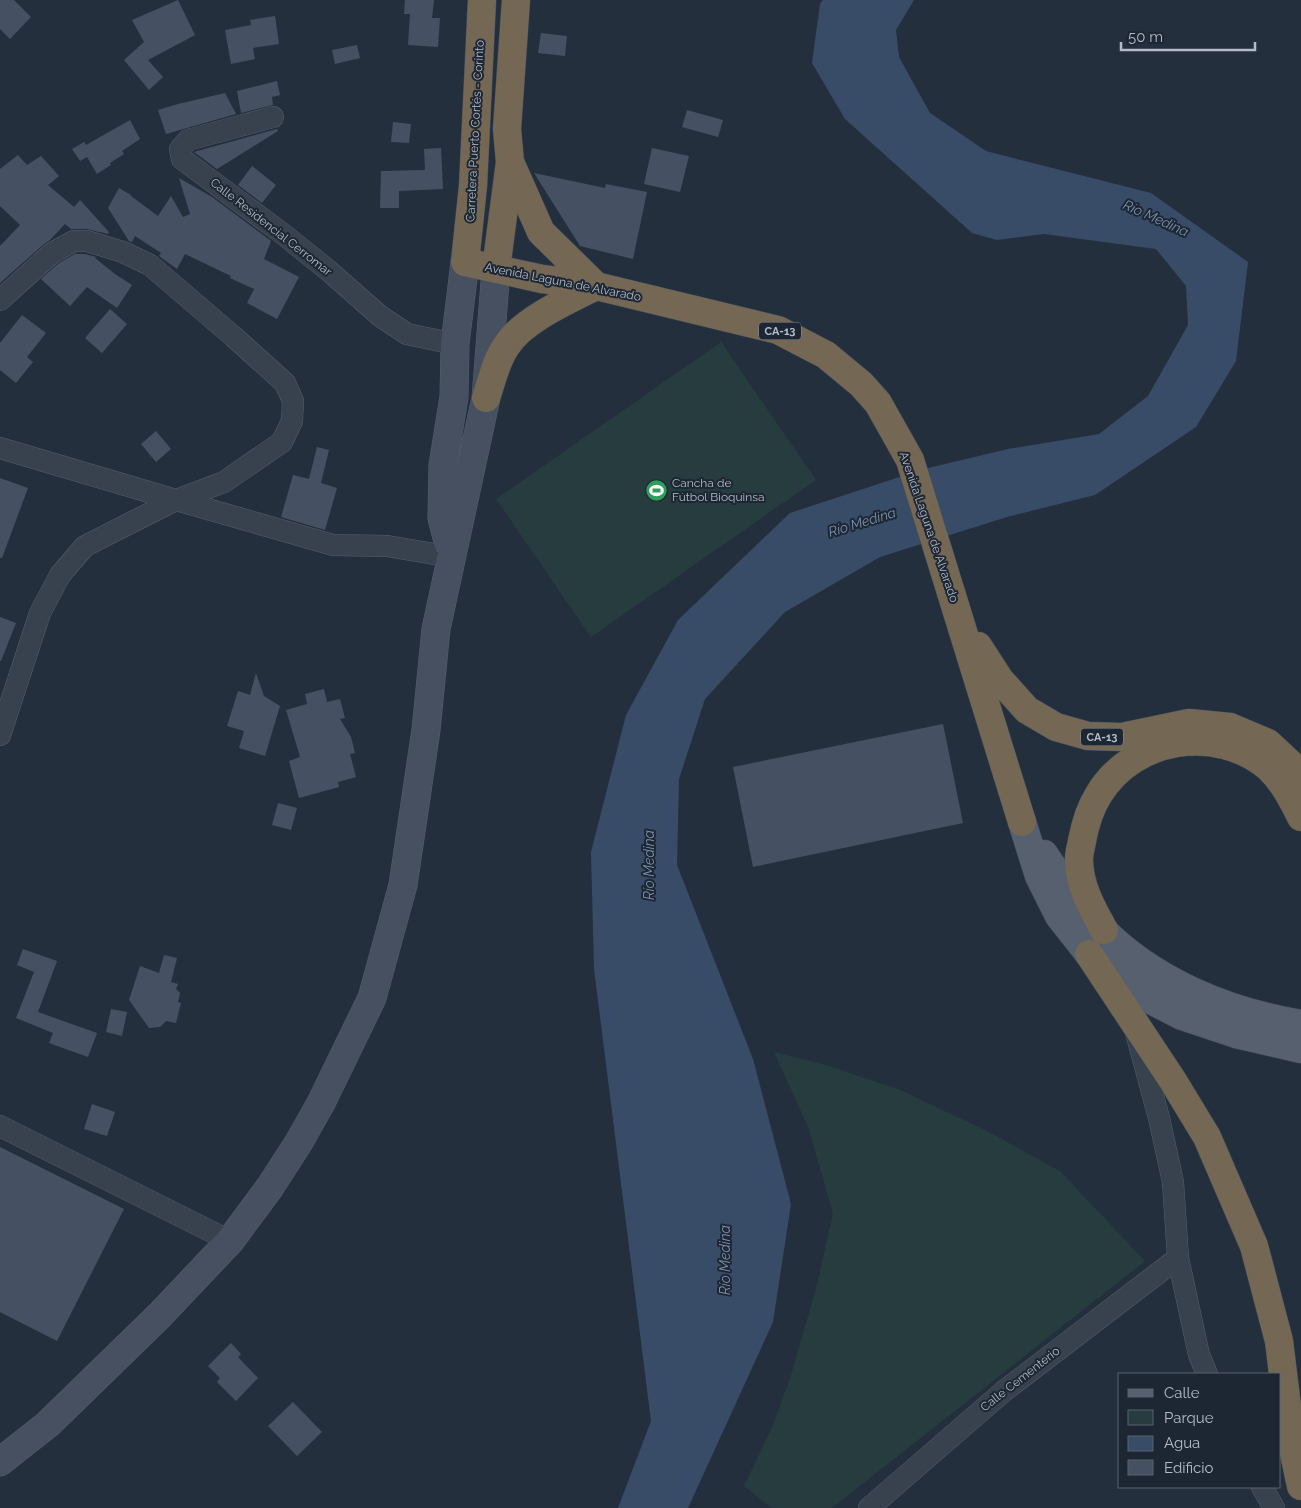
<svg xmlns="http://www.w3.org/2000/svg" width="1301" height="1508" font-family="Raleway,sans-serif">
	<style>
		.green { fill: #263c3f }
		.water { fill: #394c67 }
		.building { fill: #455162 }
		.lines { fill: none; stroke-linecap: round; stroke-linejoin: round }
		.street-casing { stroke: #565f6c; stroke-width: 22 }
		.secondary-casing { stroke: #565f6c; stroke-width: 29 }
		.primary-casing { stroke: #414a57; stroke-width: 29 }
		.highway-casing { stroke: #434c59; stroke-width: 29 }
		.street { stroke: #38414e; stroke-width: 21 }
		.secondary { stroke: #465061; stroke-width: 28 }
		.primary { stroke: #56606e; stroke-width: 28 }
		.highway { stroke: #746855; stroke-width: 28 }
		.labels { text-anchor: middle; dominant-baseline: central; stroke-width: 4; stroke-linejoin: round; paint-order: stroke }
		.shield { fill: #1d2633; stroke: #878f9c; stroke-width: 1 }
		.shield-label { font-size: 11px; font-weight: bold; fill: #b4bcc9 }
		.street-label { font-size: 12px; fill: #b4bcc9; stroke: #1d2633 }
		.poi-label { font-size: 12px; fill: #b4bcc9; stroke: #1d2633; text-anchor: start }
		.water-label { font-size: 14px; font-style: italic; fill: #7c92b1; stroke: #1d2633 }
	</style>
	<rect width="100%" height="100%" fill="#242f3e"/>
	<path class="green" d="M 721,342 L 816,480 L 591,637 L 496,499 Z
		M 774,1052 L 826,1065 L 900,1090 L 985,1130 L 1060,1171 L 1145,1261 L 832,1508 L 771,1508 L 744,1486 L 773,1425 L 791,1375 L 817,1285 L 833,1213 L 808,1127 Z"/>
	<path class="water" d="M 823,0 L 914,0 L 896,30 L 899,57 L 930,113 L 986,151 L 1151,193 L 1248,262 L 1236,361 L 1196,427 L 1095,495 L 1007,517 L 880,557 L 785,612 L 705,699 L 679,779 L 677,865 L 753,1059 L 791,1204 L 773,1322 L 688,1508 L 618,1508 L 651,1421 L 594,969 L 591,852 L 626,715 L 678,620 L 790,513 L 924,469 L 1008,449 L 1099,434 L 1148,396 L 1188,325 L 1186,286 L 1156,249 L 1044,234 L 997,240 L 972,233 L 845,119 L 812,63 L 820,4 Z"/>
	<path class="building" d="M 0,0 L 14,0 L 31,17 L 10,39 L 0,29 Z
		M 178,0 L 195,35 L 148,60 L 163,77 L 149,90 L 124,60 L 144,42 L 132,20 Z
		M 405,0 L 434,0 L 432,18 L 440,18 L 438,47 L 408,45 L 410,14 L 404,14 Z
		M 275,16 L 279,44 L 253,48 L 255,59 L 231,64 L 225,30 L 251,25 L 250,20 Z
		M 541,33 L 567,36 L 565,56 L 538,53 Z
		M 357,45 L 360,58 L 335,64 L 332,50 Z
		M 277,81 L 280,95 L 272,97 L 273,105 L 241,113 L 237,91 Z
		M 225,93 L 236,114 L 166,134 L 158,110 L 178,104 Z
		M 687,110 L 723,120 L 718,137 L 682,127 Z
		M 130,120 L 140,139 L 122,151 L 124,154 L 110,163 L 111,165 L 97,174 L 87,157 L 80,161 L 72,149 L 84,142 L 86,145 Z
		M 393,122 L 411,124 L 409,143 L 391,142 Z
		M 277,129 L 278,131 L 217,169 L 194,152 Z
		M 441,148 L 443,189 L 399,191 L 399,208 L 380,208 L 381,171 L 425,170 L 424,149 Z
		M 652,148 L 689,156 L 680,192 L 644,184 Z
		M 18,155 L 27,165 L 41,156 L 59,176 L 48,185 L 74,207 L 80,200 L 109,232 L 108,234 L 87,229 L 71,229 L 65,224 L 50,240 L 44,244 L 0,283 L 0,246 L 20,225 L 0,206 L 0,169 Z
		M 252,166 L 276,185 L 262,203 L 238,185 Z
		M 534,173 L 605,188 L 606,184 L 647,192 L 633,259 L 580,246 Z
		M 179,178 L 212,197 L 271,241 L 264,259 L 299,277 L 277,319 L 247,303 L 254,289 L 230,278 L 231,276 L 185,254 L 177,269 L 159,256 L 161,253 L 135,236 L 132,242 L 129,241 L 108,208 L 119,188 L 131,195 L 131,196 L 158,216 L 171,196 L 183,217 L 190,214 Z
		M 75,254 L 85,254 L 96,257 L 95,258 L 115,274 L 132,285 L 117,308 L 87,287 L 70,306 L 41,279 L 59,263 Z
		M 110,309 L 127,324 L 102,353 L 85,338 Z
		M 22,315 L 46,333 L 27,357 L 33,362 L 16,383 L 0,370 L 0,343 Z
		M 156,431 L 171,449 L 156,462 L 141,444 Z
		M 317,447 L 329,450 L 321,483 L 337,488 L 325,530 L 281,517 L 293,475 L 309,479 Z
		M 0,478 L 28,488 L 2,558 L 0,558 Z
		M 0,617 L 16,623 L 1,661 L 0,661 Z
		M 256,673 L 264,696 L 280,706 L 265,756 L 239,748 L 244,731 L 227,726 L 238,691 L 250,695 Z
		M 324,689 L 327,702 L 340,699 L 345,718 L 340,719 L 351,737 L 355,753 L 350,754 L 356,777 L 338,782 L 339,787 L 299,798 L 289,761 L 300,757 L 286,710 L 307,704 L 305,694 Z
		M 943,724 L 963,823 L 753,867 L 733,767 Z
		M 278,803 L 297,808 L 291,830 L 272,825 Z
		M 23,949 L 57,961 L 38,1012 L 97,1033 L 88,1057 L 49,1043 L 53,1033 L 16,1018 L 34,972 L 17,965 Z
		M 164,955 L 177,958 L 171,982 L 178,984 L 176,989 L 180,993 L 178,1002 L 181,1003 L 176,1023 L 166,1021 L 160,1027 L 149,1028 L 129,1000 L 140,966 L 159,973 Z
		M 111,1009 L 127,1012 L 122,1036 L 106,1032 Z
		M 92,1104 L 115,1112 L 107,1136 L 84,1129 Z
		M 0,1147 L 124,1209 L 57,1341 L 0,1312 Z
		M 231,1343 L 241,1354 L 238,1357 L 258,1378 L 236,1401 L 217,1382 L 220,1378 L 208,1366 Z
		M 293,1402 L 322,1432 L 297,1456 L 268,1426 Z"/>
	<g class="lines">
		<defs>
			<path id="street" d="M 273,117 L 188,140 L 180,149 L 182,159 L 283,234 L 329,271 L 380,316 L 407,334 L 455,344
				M 0,300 L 52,253 L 74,241 L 87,241 L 123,252 L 150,265 L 234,337 L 285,383 L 293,401 L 292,421 L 282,442 L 224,482 L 176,500 L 0,448
				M 0,735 L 40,613 L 60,575 L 85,546 L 176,500 L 333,545 L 387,546 L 452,557
				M 1136,1033 L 1159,1118 L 1173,1182 L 1178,1258 L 1199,1355 L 1207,1374
				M 0,1126 L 230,1241
				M 1262,1487 L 1274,1508
				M 869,1508 L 1004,1391 L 1178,1258"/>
			<path id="secondary" d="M 449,545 L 442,518 L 443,465 L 454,397 L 455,344 L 465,262
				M 0,1462 L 48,1424 L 159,1316 L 230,1241 L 270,1187 L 299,1142 L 321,1103 L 372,998 L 403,885 L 426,730 L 436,629 L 486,398 L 496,269"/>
			<path id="primary" d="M 1022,822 L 1039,876 L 1059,916 L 1089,954 L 1137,993 L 1182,1016 L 1236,1034 L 1301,1049
				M 1044,854 C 1062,881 1080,906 1102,929 C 1154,982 1229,1012 1301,1024"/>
			<path id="highway" d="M 482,0 L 473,186 L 465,262 L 542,279 L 596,286 L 778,330 L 826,355 L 861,384 L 878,403 L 910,460 L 1022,822
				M 510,162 L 541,232 L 596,286
				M 496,269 L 510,162 L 507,129 L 516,0
				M 486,398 C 492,380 496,360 507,345 C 524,319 569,300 596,286
				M 978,646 L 1000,680 L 1027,710 L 1056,727 L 1088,736 L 1122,737 L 1189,723 L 1230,727 L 1268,743 L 1301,774
				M 1104,930 C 1092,908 1079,886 1079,859 C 1079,853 1081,847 1082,841 C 1085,825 1090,808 1099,794 C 1134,737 1216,724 1268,767 C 1283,781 1292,799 1301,817
				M 1089,954 L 1173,1081 L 1207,1137 L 1254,1246 L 1279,1341 L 1291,1439 L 1301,1486"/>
		</defs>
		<use href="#street" class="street-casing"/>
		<use href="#secondary" class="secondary-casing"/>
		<use href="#primary" class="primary-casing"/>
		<use href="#highway" class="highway-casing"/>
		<use href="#street" class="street"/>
		<use href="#secondary" class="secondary"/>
		<use href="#primary" class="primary"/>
		<use href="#highway" class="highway"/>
	</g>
	<defs>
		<symbol id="stadium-disc" viewBox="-11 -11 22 22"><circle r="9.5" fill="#2e9e5b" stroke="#1d2633"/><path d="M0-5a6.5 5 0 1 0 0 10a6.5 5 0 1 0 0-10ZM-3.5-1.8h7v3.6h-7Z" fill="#fff"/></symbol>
	</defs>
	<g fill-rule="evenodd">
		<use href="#stadium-disc" x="644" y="478" width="25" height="25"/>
	</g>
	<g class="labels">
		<g class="shield">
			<rect x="759" y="322.5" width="42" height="17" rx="4"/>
			<rect x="1081" y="728.5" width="42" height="17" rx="4"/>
		</g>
		<g class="shield-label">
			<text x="780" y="331">CA-13</text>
			<text x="1102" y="737">CA-13</text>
		</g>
		<g class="street-label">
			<text transform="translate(475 131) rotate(-87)">Carretera Puerto Cortés - Corinto</text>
			<text transform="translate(271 227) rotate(38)">Calle Residencial Cerromar</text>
			<text transform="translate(563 282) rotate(11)">Avenida Laguna de Alvarado</text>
			<text transform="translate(929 527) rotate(71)">Avenida Laguna de Alvarado</text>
			<text transform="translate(1020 1379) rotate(-38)">Calle Cementerio</text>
		</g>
		<g class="poi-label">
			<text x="672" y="483">Cancha de<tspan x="672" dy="14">Fútbol Bioquinsa</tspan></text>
		</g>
		<g class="water-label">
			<text transform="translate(1156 218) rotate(24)">Río Medina</text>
			<text transform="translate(862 522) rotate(-17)">Río Medina</text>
			<text transform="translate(649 865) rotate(-90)">Río Medina</text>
			<text transform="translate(725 1260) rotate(-90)">Río Medina</text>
		</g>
	</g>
	<rect x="1118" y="1373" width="162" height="115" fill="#1d2633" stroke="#59626f"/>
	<rect x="1128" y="1389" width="25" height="8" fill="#56606e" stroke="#59626f"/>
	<text x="1164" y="1398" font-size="15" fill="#b4bcc9">Calle</text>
	<rect x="1128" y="1410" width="25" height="15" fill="#263c3f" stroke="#59626f"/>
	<text x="1164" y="1423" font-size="15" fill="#b4bcc9">Parque</text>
	<rect x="1128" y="1436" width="25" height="15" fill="#394c67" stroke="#59626f"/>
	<text x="1164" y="1448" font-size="15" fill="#b4bcc9">Agua</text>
	<rect x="1128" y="1460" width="25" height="15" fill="#455162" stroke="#59626f"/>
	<text x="1164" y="1473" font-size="15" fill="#b4bcc9">Edificio</text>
	<path d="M1121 42v8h134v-8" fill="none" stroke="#b4bcc9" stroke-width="2.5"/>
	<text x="1128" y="42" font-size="15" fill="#b4bcc9" stroke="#1d2633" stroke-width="4" paint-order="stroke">50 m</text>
</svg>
